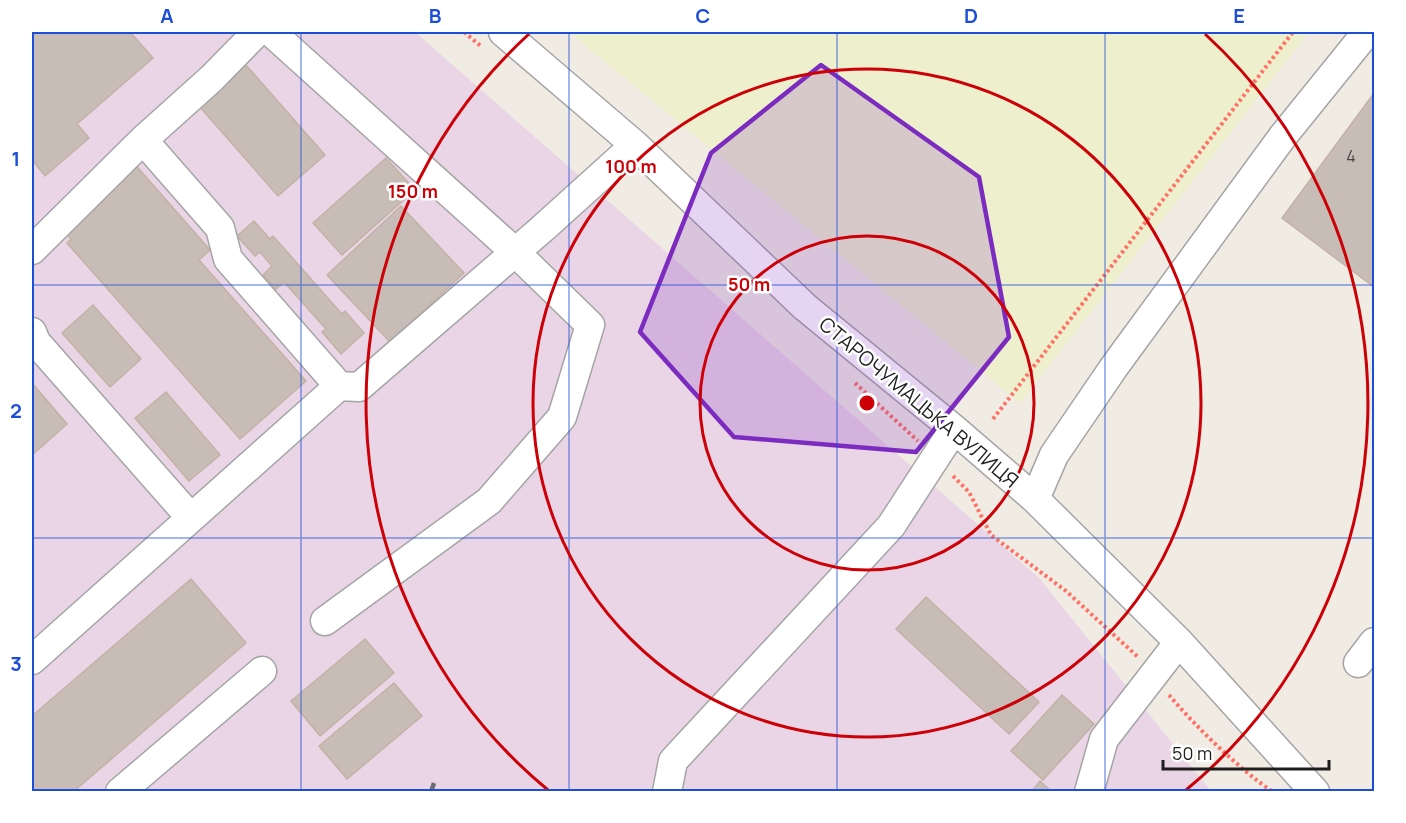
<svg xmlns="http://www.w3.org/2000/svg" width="1406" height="823" font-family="Manrope,sans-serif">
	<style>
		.industrial { fill: #e9d5e6 }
		.farmland { fill: #eef0cd }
		.building { fill: #c8bdb6; stroke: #c3b1a5; stroke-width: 1.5 }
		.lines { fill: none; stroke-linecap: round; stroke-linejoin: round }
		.minor-casing { stroke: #a5a5a5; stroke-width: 31 }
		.path { stroke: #ff7165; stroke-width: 4; stroke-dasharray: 3 3; stroke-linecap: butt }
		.minor { stroke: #fff; stroke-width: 28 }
		.rail { stroke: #6c6c6c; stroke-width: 4.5; stroke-dasharray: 12 12; stroke-linecap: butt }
		.marked { fill: #7b2cbf; fill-opacity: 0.2; stroke: #7b2cbf; stroke-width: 4.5; stroke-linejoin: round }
		.grid { fill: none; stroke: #1d4ed8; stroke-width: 1.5; stroke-opacity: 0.55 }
		.ring { fill: none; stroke: #cc0006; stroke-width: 3 }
		.labels { text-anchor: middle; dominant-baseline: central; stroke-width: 5; stroke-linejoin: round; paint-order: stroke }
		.number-label { font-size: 16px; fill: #484644 }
		.street-label { font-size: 20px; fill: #1e1e1e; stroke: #fff }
		.centre { fill: #cc0006; stroke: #fff; stroke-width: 3 }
		.ring-label { font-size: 18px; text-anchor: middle; font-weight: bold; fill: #cc0006; stroke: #fff; stroke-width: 5; stroke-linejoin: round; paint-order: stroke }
		.neatline { fill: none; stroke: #1d4ed8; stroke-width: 2 }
		.grid-label { font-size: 20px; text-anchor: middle; font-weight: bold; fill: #1d4ed8 }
	</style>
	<rect width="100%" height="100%" fill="#f0ebe3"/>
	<path class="industrial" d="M 32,32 L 415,32 L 1039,578 L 1211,791 L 32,791 Z"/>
	<path class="farmland" d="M 569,32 L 1309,32 L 1020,403 Z"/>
	<path class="building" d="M 32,32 L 130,32 L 153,58 L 77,124 L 89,138 L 45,176 L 33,161 L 32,163 Z
		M 246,65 L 325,155 L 278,196 L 199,106 Z
		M 1374,93 L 1374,287 L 1282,218 Z
		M 386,158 L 415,190 L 342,255 L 313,223 Z
		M 132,161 L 210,250 L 199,260 L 306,381 L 240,439 L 67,243 L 71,239 L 58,225 Z
		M 401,206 L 464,273 L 390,342 L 327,275 Z
		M 254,221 L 270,239 L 273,236 L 342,314 L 345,311 L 364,333 L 341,354 L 322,332 L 326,329 L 284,282 L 276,289 L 263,275 L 272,266 L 260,252 L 255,256 L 237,236 Z
		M 93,305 L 141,359 L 110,387 L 62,333 Z
		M 32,383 L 67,424 L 32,455 Z
		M 166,392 L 220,455 L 189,481 L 135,418 Z
		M 191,579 L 246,643 L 73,792 L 32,792 L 32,716 Z
		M 926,597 L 1039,702 L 1009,734 L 896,629 Z
		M 365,639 L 394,673 L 320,736 L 291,701 Z
		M 394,683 L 422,716 L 347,779 L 319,746 Z
		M 1062,695 L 1094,724 L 1043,780 L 1011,751 Z
		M 1040,781 L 1052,792 L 1031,792 Z"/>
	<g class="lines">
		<defs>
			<path id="minor" d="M 271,32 L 515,252 L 590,325 L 562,417 L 489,501 L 325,621
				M 503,32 L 635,145 L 805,307 L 954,429 L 1035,499 L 1179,642 L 1315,792
				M 143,140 L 220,228 L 228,259 L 339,386
				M 32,250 L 143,140 L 212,78 L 257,32
				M 32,332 L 36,342 L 191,518
				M 1035,499 L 1054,455 L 1114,367 L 1283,136 L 1367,32
				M 32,660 L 339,386 L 359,387 L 542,229 L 635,145
				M 1358,663 L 1374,642
				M 120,792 L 262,671
				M 667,792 L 673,761 L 891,526 L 954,429
				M 1089,792 L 1104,739 L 1179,642"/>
		</defs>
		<use href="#minor" class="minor-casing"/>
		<path class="path" d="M 464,32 L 482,47
			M 855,383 L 918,441
			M 993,419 L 1293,32
			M 953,476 L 969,492 L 991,535 L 1066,591 L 1138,657
			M 1169,695 C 1196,727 1239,769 1273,792"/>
		<use href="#minor" class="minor"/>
		<path class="rail" d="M 431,792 L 434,783"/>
	</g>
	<path class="marked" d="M 821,65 L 979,177 L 1009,337 L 916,452 L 734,437 L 640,332 L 711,153 Z"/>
	<path class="grid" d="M 301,32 L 301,792M 569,32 L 569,792M 837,32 L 837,792M 1105,32 L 1105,792M 32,285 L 1374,285M 32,538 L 1374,538"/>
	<g class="ring">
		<circle cx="867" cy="403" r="167"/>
		<circle cx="867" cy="403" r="334"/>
		<path d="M548 790A501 501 0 0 1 529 34M1205 34A501 501 0 0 1 1186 790"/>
	</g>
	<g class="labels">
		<g class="number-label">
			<text x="1351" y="156">4</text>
		</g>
		<g class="street-label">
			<text transform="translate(919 402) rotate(40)">СТАРОЧУМАЦЬКА ВУЛИЦЯ</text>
		</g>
	</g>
	<circle cx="867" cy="403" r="9" class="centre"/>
	<g class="ring-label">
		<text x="631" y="173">100 m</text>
		<text x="413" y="198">150 m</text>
		<text x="749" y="291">50 m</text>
	</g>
	<rect width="1406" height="823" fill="none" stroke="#ffffff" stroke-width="66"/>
	<path d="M1163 760v9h166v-9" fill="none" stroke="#1e1e1e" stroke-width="3"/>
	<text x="1172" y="760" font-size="18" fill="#1e1e1e" stroke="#ffffff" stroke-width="4.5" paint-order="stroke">50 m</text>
	<rect x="33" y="33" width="1340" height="757" class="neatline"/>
	<g class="grid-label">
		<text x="167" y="23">A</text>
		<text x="435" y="23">B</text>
		<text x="703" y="23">C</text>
		<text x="971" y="23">D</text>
		<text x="1239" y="23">E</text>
		<text x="16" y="166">1</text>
		<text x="16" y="418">2</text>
		<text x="16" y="671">3</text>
	</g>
</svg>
